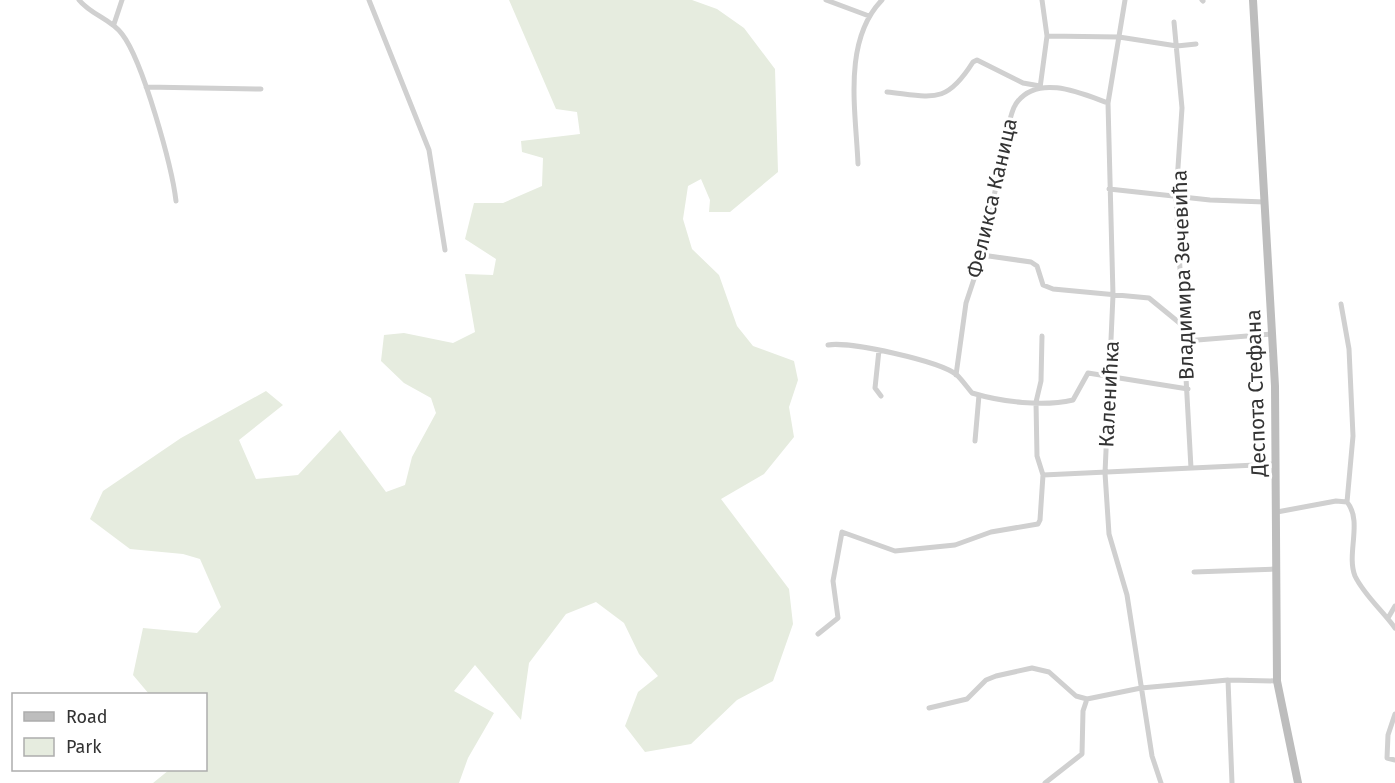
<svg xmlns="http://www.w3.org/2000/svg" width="1395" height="783" font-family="'Fira Sans',sans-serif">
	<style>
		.green { fill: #e6ecdf }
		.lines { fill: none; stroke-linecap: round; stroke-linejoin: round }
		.street { stroke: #d0d0d0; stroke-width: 5 }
		.secondary { stroke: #bdbdbd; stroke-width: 8 }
		.labels { text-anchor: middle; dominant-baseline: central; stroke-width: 6; stroke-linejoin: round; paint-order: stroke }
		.street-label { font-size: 21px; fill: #333; stroke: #fff }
	</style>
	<rect width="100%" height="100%" fill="#fff"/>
	<path class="green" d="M 509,0 L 692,0 L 717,9 L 744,28 L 775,69 L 778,172 L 730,212 L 709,212 L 710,200 L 701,179 L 688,186 L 683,219 L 692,249 L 719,275 L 737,326 L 753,346 L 794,361 L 798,380 L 789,407 L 794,437 L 764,474 L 721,499 L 789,589 L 793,624 L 773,681 L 737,700 L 691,744 L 645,752 L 625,726 L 638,692 L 658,676 L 639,654 L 624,623 L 596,602 L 566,614 L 529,663 L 521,720 L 475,665 L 454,691 L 494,713 L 468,758 L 459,783 L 153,783 L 169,770 L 206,770 L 206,694 L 149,694 L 133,675 L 143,628 L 197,633 L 221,607 L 200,559 L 183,554 L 130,549 L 90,519 L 103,491 L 181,438 L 266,391 L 283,405 L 239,440 L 256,479 L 298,475 L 340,430 L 386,492 L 405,485 L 412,457 L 436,413 L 431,398 L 404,383 L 381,361 L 384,335 L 404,333 L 453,343 L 475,332 L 465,274 L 493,275 L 496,259 L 465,239 L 474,203 L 503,203 L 542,186 L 543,158 L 522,152 L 521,141 L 580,134 L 577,112 L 556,109 Z"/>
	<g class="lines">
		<path class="street" d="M 79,0 C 91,15 111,19 122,34 C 143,61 172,167 176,201
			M 369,0 L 429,150 L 445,250
			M 826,0 L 869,16
			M 1125,0 L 1108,103 L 1113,295 L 1105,473 L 1109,534 L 1127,595 L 1152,756 L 1161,783
			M 1202,0 L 1203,1
			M 1174,22 L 1182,108 L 1176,197 L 1191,468
			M 114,24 L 122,0
			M 1047,36 L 1119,37 L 1177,46 L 1196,44
			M 146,87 L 261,89
			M 1040,88 L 1047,36 L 1042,0
			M 887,92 C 933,97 946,105 973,62 L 977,60 L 1023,83 L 1040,86
			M 858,164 C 856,112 842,41 882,0
			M 1109,189 L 1210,200 L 1265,202
			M 982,255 L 1031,262 L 1037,266 L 1043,285 L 1053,289 L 1149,298 L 1182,325
			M 1341,304 L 1349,349 L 1353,436 L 1347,502
			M 1185,341 L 1273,334
			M 828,345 C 849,341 940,361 957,375 C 962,380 967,387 972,393 C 1002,402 1043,407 1073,400 L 1088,373 L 1188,389
			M 879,350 L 875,388 L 881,396
			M 956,375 L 966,303 L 982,255 L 1009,123 C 1011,116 1013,106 1018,101 C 1040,74 1083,94 1108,103
			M 975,441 L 979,395
			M 1043,475 L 1276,464
			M 1277,512 L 1336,501 L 1347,502 C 1363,521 1346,554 1355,576 C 1364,595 1383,611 1395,628
			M 1194,572 L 1276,569
			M 1388,618 L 1395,606
			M 818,634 L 838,618 L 833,581 L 842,532 L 895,551 L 955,545 L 991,532 L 1038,524 L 1040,520 L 1043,475 L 1037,456 L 1036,402 L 1041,381 L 1042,336
			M 1228,680 L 1232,783
			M 929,708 L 967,699 L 986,680 L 996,676 L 1032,668 L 1049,672 L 1076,696 L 1087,699 L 1141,688 L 1228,680 L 1277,681
			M 1395,714 L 1388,735 L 1387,758 L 1395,760
			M 1045,783 L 1082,754 L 1083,711 L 1087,699"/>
		<path class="secondary" d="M 1253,0 L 1275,386 L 1277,681 L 1298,783"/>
	</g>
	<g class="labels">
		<g class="street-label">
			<text transform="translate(992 198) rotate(-77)">Феликса Каница</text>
			<text transform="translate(1183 275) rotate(-92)">Владимира Зечевића</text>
			<text transform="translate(1256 393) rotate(-92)">Деспота Стефана</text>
			<text transform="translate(1109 394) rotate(-87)">Каленићка</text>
		</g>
	</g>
	<rect x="12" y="693" width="195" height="78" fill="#ffffff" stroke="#adadad" stroke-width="1.5"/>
	<rect x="24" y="712" width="30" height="9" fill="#bdbdbd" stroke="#adadad" stroke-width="1.5"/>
	<text x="66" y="723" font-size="18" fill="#333333">Road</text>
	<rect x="24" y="738" width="30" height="18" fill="#e6ecdf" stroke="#adadad" stroke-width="1.5"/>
	<text x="66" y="753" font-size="18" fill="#333333">Park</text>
</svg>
